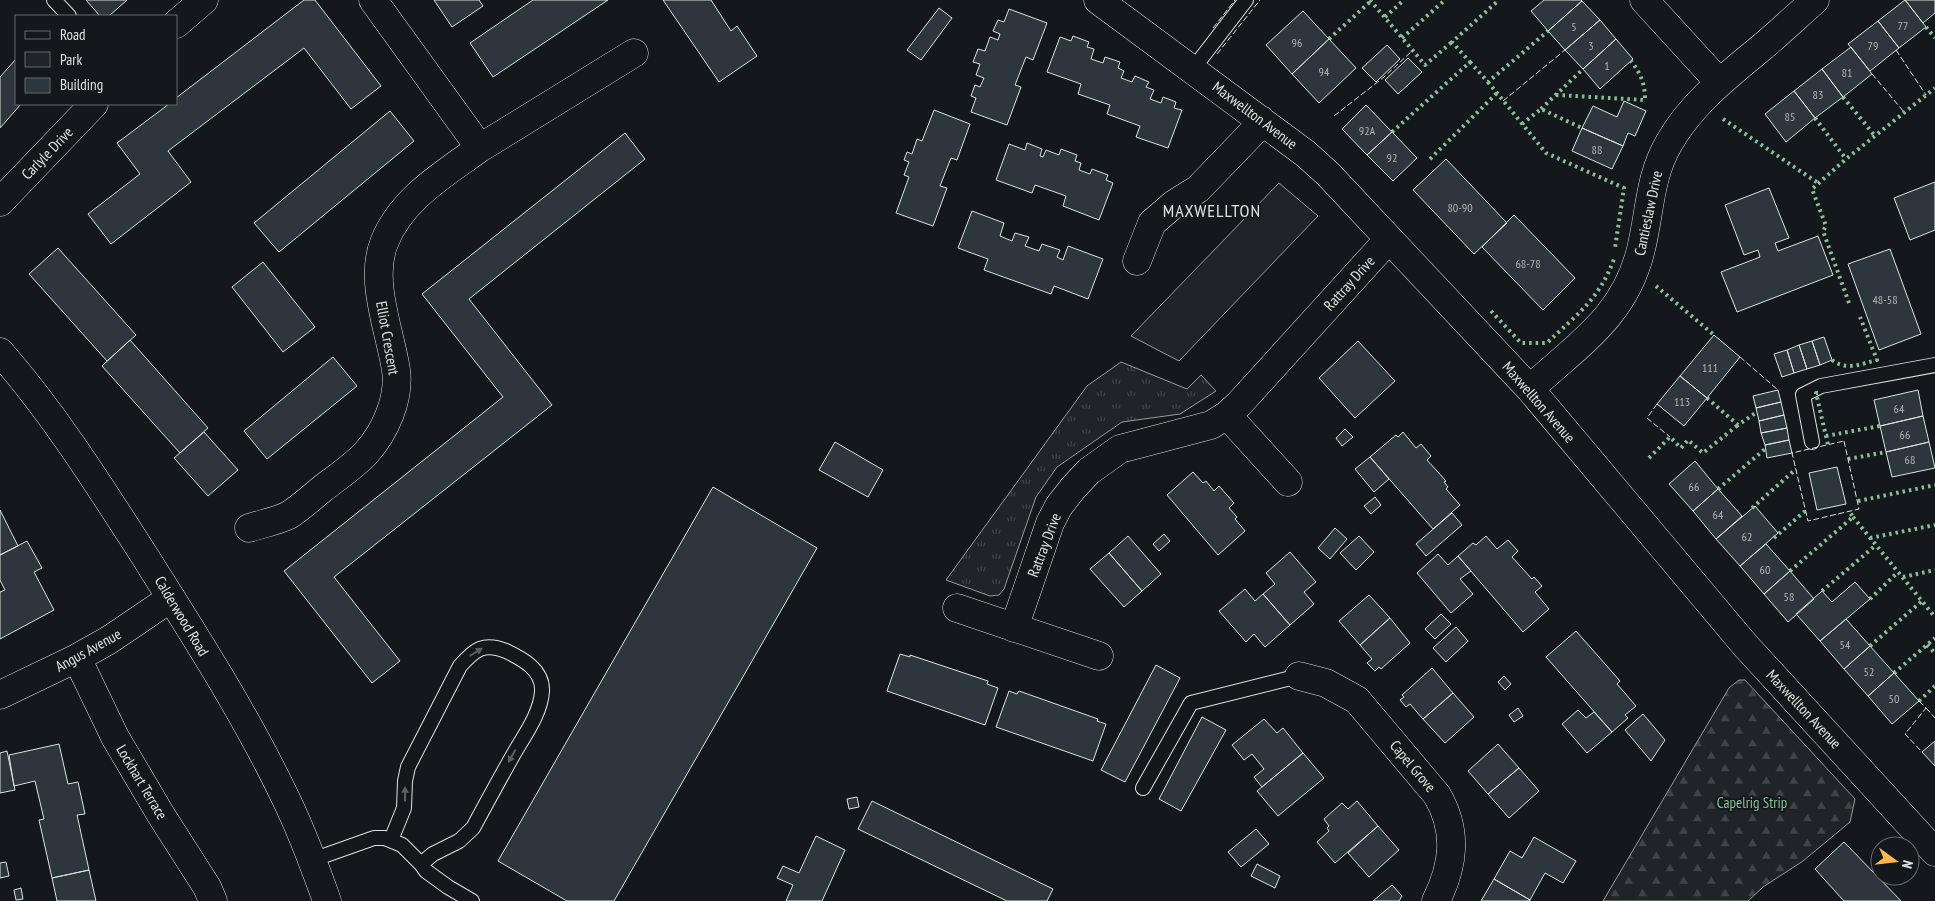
<svg xmlns="http://www.w3.org/2000/svg" width="1935" height="901" font-family="'PT Sans Narrow',sans-serif">
	<style>
		.grass { fill: url(#grass-tufts); stroke: #939e99 }
		.forest { fill: url(#forest-firs); stroke: #939e99 }
		.green { fill: #202428; stroke: #939e99 }
		.building { fill: #2c363c; stroke: #d8e6dc }
		.lines { fill: none; stroke-linecap: round; stroke-linejoin: round }
		.service-casing { stroke: #d8e6dc; stroke-width: 16 }
		.minor-casing { stroke: #d8e6dc; stroke-width: 29 }
		.tertiary-casing { stroke: #d8e6dc; stroke-width: 29 }
		.service { stroke: #14181c; stroke-width: 14 }
		.minor { stroke: #14181c; stroke-width: 28 }
		.tertiary { stroke: #14181c; stroke-width: 28 }
		.hedge { stroke: #8ac095; stroke-width: 4; stroke-dasharray: 2.5 4; stroke-linecap: butt }
		.fence { stroke: #d8e6dc; stroke-width: 1; stroke-dasharray: 6 2.5; stroke-linecap: butt }
		.oneway { fill: #59605f }
		.labels { text-anchor: middle; dominant-baseline: central; stroke-width: 4; stroke-linejoin: round; paint-order: stroke }
		.number-label { font-size: 12px; fill: #adbab4 }
		.street-label { font-size: 15px; fill: #d8e6dc; stroke: #14181c }
		.park-label { font-size: 15px; fill: #8ac095; stroke: #14181c }
		.quarter-label { font-size: 18px; letter-spacing: 1px; fill: #d8e6dc; stroke: #14181c }
	</style>
	<defs>
		<pattern id="grass-tufts" width="24" height="20" patternUnits="userSpaceOnUse" patternTransform="scale(1.25)"><rect width="24" height="20" fill="#202428"/><path d="M3 7l-1-3M5 7V3M7 7l1-3M15 17l-1-3M17 17v-4M19 17l1-3" fill="none" stroke="#404447"/></pattern>
		<pattern id="forest-firs" width="22" height="20" patternUnits="userSpaceOnUse" patternTransform="scale(1.25)"><rect width="22" height="20" fill="#202428"/><path d="M5 1l3.5 6h-7zM16 11l3.5 6h-7z" fill="#404447"/></pattern>
	</defs>
	<rect width="100%" height="100%" fill="#14181c"/>
	<path class="grass" d="M 1121,362 L 1187,389 L 1201,375 L 1216,391 L 1180,414 L 1122,422 L 1057,467 L 1036,497 L 1004,589 L 999,595 L 990,596 L 946,580 L 1087,386 Z"/>
	<path class="forest" d="M 1739,680 L 1745,680 L 1855,799 L 1850,822 L 1803,861 L 1763,887 L 1748,901 L 1603,901 L 1729,688 Z"/>
	<path class="green" d="M 1279,183 L 1318,216 L 1179,361 L 1131,336 Z"/>
	<path class="building" d="M 86,0 L 127,0 L 109,16 L 100,16 Z
		M 304,0 L 315,0 L 381,86 L 351,109 L 304,48 L 168,151 L 191,182 L 111,244 L 88,214 L 140,174 L 117,143 L 169,104 L 176,104 L 176,98 Z
		M 434,0 L 479,0 L 483,6 L 452,27 Z
		M 533,0 L 608,0 L 493,77 L 470,43 Z
		M 663,0 L 711,0 L 731,31 L 737,26 L 757,56 L 719,82 Z
		M 1544,0 L 1581,0 L 1582,1 L 1548,31 L 1531,11 Z
		M 1905,0 L 1926,27 L 1899,48 L 1878,21 Z
		M 1905,0 L 1935,0 L 1935,13 L 1923,23 Z
		M 1582,1 L 1600,20 L 1565,50 L 1548,31 Z
		M 939,8 L 952,18 L 921,60 L 907,50 Z
		M 1009,9 L 1047,23 L 1033,60 L 1026,57 L 1015,85 L 1021,87 L 1007,125 L 971,112 L 976,98 L 971,96 L 975,85 L 980,87 L 984,78 L 976,75 L 980,64 L 973,62 L 978,49 L 985,51 L 990,37 L 998,40 L 1000,34 L 993,31 L 998,20 L 1004,22 Z
		M 1303,11 L 1329,39 L 1292,74 L 1266,45 Z
		M 1600,20 L 1616,39 L 1583,69 L 1565,50 Z
		M 1878,21 L 1899,48 L 1870,71 L 1848,44 Z
		M 1073,36 L 1089,42 L 1087,47 L 1094,49 L 1091,59 L 1103,63 L 1105,57 L 1120,62 L 1118,68 L 1124,71 L 1121,78 L 1132,82 L 1135,76 L 1149,82 L 1146,87 L 1154,90 L 1150,99 L 1161,103 L 1163,97 L 1176,102 L 1174,108 L 1182,110 L 1168,148 L 1136,137 L 1140,126 L 1107,114 L 1110,105 L 1078,94 L 1081,84 L 1047,72 L 1060,37 L 1071,41 Z
		M 1329,39 L 1356,68 L 1319,103 L 1292,74 Z
		M 1616,39 L 1633,59 L 1600,89 L 1583,69 Z
		M 1387,45 L 1400,59 L 1376,82 L 1362,68 Z
		M 1851,47 L 1872,74 L 1843,97 L 1822,69 Z
		M 1408,58 L 1422,72 L 1398,94 L 1385,80 Z
		M 16,59 L 16,104 L 21,104 L 0,128 L 0,77 Z
		M 1822,69 L 1843,97 L 1815,118 L 1794,91 Z
		M 1794,91 L 1815,118 L 1786,142 L 1765,114 Z
		M 1624,101 L 1646,111 L 1635,136 L 1628,133 L 1623,146 L 1582,128 L 1593,106 L 1617,117 Z
		M 1366,105 L 1392,132 L 1367,155 L 1342,129 Z
		M 934,110 L 970,124 L 957,160 L 951,158 L 940,186 L 947,188 L 933,226 L 896,213 L 909,177 L 904,175 L 909,162 L 904,160 L 907,152 L 912,154 L 917,139 L 922,141 Z
		M 390,111 L 414,141 L 279,252 L 254,223 Z
		M 1582,128 L 1623,146 L 1612,169 L 1572,151 Z
		M 1392,132 L 1417,158 L 1393,181 L 1367,155 Z
		M 625,133 L 645,159 L 469,299 L 552,405 L 334,577 L 400,661 L 372,683 L 284,571 L 503,397 L 422,294 Z
		M 1027,143 L 1042,149 L 1040,156 L 1043,157 L 1046,150 L 1059,155 L 1061,149 L 1077,155 L 1075,161 L 1081,163 L 1079,170 L 1090,174 L 1092,169 L 1108,175 L 1106,180 L 1113,183 L 1099,220 L 1063,206 L 1066,196 L 1035,185 L 1032,193 L 996,180 L 1009,144 L 1025,150 Z
		M 1446,159 L 1507,223 L 1474,254 L 1413,190 Z
		M 1935,182 L 1935,230 L 1910,240 L 1894,198 Z
		M 1769,188 L 1789,238 L 1775,243 L 1778,251 L 1818,236 L 1833,275 L 1737,312 L 1721,272 L 1760,257 L 1758,250 L 1744,255 L 1725,205 Z
		M 972,211 L 1004,223 L 1000,236 L 1012,241 L 1015,233 L 1029,237 L 1025,246 L 1039,251 L 1042,244 L 1060,250 L 1057,257 L 1063,260 L 1068,246 L 1103,259 L 1088,299 L 1054,286 L 1051,294 L 984,270 L 988,259 L 958,248 Z
		M 1514,215 L 1575,278 L 1543,310 L 1482,247 Z
		M 58,248 L 136,335 L 107,361 L 29,274 Z
		M 1890,249 L 1921,334 L 1879,350 L 1848,264 Z
		M 263,262 L 315,327 L 283,352 L 232,287 Z
		M 1714,335 L 1740,357 L 1707,398 L 1680,376 Z
		M 1824,337 L 1832,360 L 1820,365 L 1812,341 Z
		M 130,340 L 208,428 L 180,453 L 102,366 Z
		M 1358,341 L 1395,381 L 1355,418 L 1319,378 Z
		M 1812,341 L 1820,365 L 1807,369 L 1799,345 Z
		M 1799,345 L 1807,369 L 1794,373 L 1787,350 Z
		M 1787,350 L 1794,373 L 1782,377 L 1774,354 Z
		M 333,357 L 357,386 L 267,459 L 244,431 Z
		M 1680,376 L 1707,398 L 1684,426 L 1657,404 Z
		M 1778,390 L 1781,402 L 1756,408 L 1753,396 Z
		M 1918,390 L 1923,416 L 1880,426 L 1874,400 Z
		M 1781,402 L 1784,415 L 1759,421 L 1756,408 Z
		M 1784,415 L 1787,428 L 1761,433 L 1759,421 Z
		M 1923,416 L 1929,442 L 1886,452 L 1880,426 Z
		M 1787,428 L 1789,440 L 1765,445 L 1761,433 Z
		M 1345,429 L 1353,437 L 1342,446 L 1336,438 Z
		M 204,432 L 238,470 L 208,496 L 174,458 Z
		M 1403,432 L 1416,448 L 1421,444 L 1431,456 L 1427,460 L 1446,481 L 1444,482 L 1448,487 L 1446,489 L 1460,505 L 1433,529 L 1370,457 L 1396,435 L 1398,437 Z
		M 1789,440 L 1792,453 L 1767,458 L 1765,445 Z
		M 835,442 L 883,470 L 868,497 L 819,470 Z
		M 1929,442 L 1935,468 L 1892,477 L 1886,452 Z
		M 1370,457 L 1389,479 L 1374,492 L 1355,469 Z
		M 1695,461 L 1718,489 L 1693,511 L 1669,484 Z
		M 1837,467 L 1846,504 L 1817,510 L 1809,473 Z
		M 1193,472 L 1203,483 L 1206,481 L 1214,491 L 1219,486 L 1234,503 L 1229,508 L 1237,517 L 1235,519 L 1245,531 L 1218,555 L 1167,495 Z
		M 713,487 L 817,548 L 614,901 L 567,901 L 498,861 Z
		M 1718,489 L 1742,516 L 1716,539 L 1693,511 Z
		M 1375,497 L 1381,505 L 1371,514 L 1364,506 Z
		M 1755,506 L 1778,533 L 1740,566 L 1716,539 Z
		M 0,510 L 18,546 L 0,555 Z
		M 1452,513 L 1462,525 L 1426,556 L 1416,544 Z
		M 1335,528 L 1347,539 L 1330,559 L 1318,548 Z
		M 1164,534 L 1170,541 L 1159,551 L 1153,544 Z
		M 1128,536 L 1161,574 L 1142,591 L 1109,553 Z
		M 1359,536 L 1374,552 L 1356,570 L 1340,553 Z
		M 1486,536 L 1497,549 L 1508,540 L 1518,551 L 1512,557 L 1532,579 L 1534,577 L 1542,586 L 1535,592 L 1549,609 L 1523,632 L 1458,556 L 1473,543 L 1476,545 Z
		M 27,541 L 42,568 L 34,572 L 54,610 L 0,639 L 0,592 L 5,590 L 0,580 L 0,555 Z
		M 1766,544 L 1790,571 L 1764,594 L 1740,566 Z
		M 1290,552 L 1316,582 L 1304,592 L 1314,604 L 1290,625 L 1263,594 L 1275,584 L 1266,573 Z
		M 1109,553 L 1142,591 L 1124,607 L 1090,569 Z
		M 1438,554 L 1448,565 L 1458,556 L 1471,571 L 1460,579 L 1473,594 L 1451,613 L 1417,573 Z
		M 1790,571 L 1814,599 L 1788,622 L 1764,594 Z
		M 1855,582 L 1870,599 L 1820,641 L 1796,614 L 1822,591 L 1832,602 Z
		M 1245,589 L 1255,601 L 1263,594 L 1290,625 L 1265,647 L 1254,634 L 1246,642 L 1219,611 Z
		M 1369,595 L 1390,618 L 1360,645 L 1339,621 Z
		M 1441,614 L 1451,624 L 1435,639 L 1425,629 Z
		M 1390,618 L 1410,643 L 1381,669 L 1379,667 L 1375,671 L 1367,663 L 1372,659 L 1360,645 Z
		M 1846,619 L 1870,646 L 1844,669 L 1820,641 Z
		M 1456,627 L 1468,641 L 1446,662 L 1433,648 Z
		M 1576,631 L 1620,681 L 1617,684 L 1636,706 L 1625,715 L 1628,718 L 1612,732 L 1546,657 Z
		M 1870,646 L 1894,673 L 1868,696 L 1844,669 Z
		M 900,654 L 910,657 L 910,655 L 988,681 L 987,684 L 998,688 L 985,725 L 887,691 Z
		M 1156,665 L 1180,678 L 1125,782 L 1101,770 Z
		M 1432,668 L 1453,693 L 1423,719 L 1410,704 L 1406,707 L 1400,700 L 1404,697 L 1402,695 Z
		M 1894,673 L 1919,701 L 1892,724 L 1868,696 Z
		M 1504,676 L 1511,684 L 1505,690 L 1498,682 Z
		M 1009,691 L 1017,694 L 1019,691 L 1098,719 L 1097,721 L 1106,724 L 1093,761 L 996,727 Z
		M 1453,693 L 1474,717 L 1445,743 L 1423,719 Z
		M 1518,708 L 1523,716 L 1514,722 L 1509,715 Z
		M 1578,710 L 1586,718 L 1594,712 L 1612,732 L 1587,753 L 1562,724 Z
		M 1643,714 L 1665,740 L 1651,761 L 1625,730 Z
		M 1202,717 L 1226,730 L 1181,811 L 1159,799 Z
		M 1264,719 L 1277,733 L 1283,728 L 1303,753 L 1262,787 L 1254,777 L 1264,769 L 1252,754 L 1244,760 L 1232,745 Z
		M 1935,741 L 1935,766 L 1922,752 Z
		M 59,744 L 68,784 L 78,782 L 85,814 L 77,815 L 89,870 L 52,878 L 39,820 L 44,819 L 35,781 L 14,786 L 9,755 Z
		M 1498,744 L 1519,768 L 1488,794 L 1468,771 Z
		M 7,751 L 15,790 L 0,793 L 0,753 Z
		M 1303,753 L 1324,778 L 1278,816 L 1257,791 Z
		M 1519,768 L 1539,791 L 1509,818 L 1488,794 Z
		M 857,797 L 859,807 L 849,809 L 847,799 Z
		M 872,801 L 1053,889 L 1047,901 L 1007,901 L 858,829 Z
		M 1357,801 L 1378,826 L 1335,863 L 1317,842 L 1329,831 L 1327,828 L 1329,826 L 1324,819 L 1342,803 L 1348,809 Z
		M 1378,826 L 1399,850 L 1369,877 L 1348,853 Z
		M 1256,829 L 1269,844 L 1241,867 L 1228,852 Z
		M 816,836 L 845,850 L 822,901 L 786,901 L 793,885 L 777,878 L 783,866 L 799,873 Z
		M 1534,837 L 1576,861 L 1563,883 L 1545,873 L 1530,900 L 1494,879 L 1510,851 L 1522,858 Z
		M 1844,842 L 1875,874 L 1901,901 L 1844,901 L 1815,869 Z
		M 6,862 L 9,876 L 0,878 L 0,863 Z
		M 1257,864 L 1280,876 L 1275,888 L 1251,876 Z
		M 89,870 L 96,901 L 57,901 L 52,878 Z
		M 1494,879 L 1530,900 L 1530,901 L 1481,901 Z
		M 1392,885 L 1402,896 L 1399,901 L 1373,901 Z
		M 21,888 L 23,899 L 16,900 L 14,890 Z"/>
	<g class="lines">
		<defs>
			<path id="service" d="M 54,0 L 69,16
				M 1193,69 L 1246,0
				M 1812,442 L 1803,395 L 1821,386 L 1935,365
				M 1143,788 L 1191,703 L 1299,676
				M 391,840 L 404,808 L 405,781 L 408,767 L 460,666 C 475,649 484,642 506,651 C 523,659 543,670 542,691 C 541,712 526,733 516,750 C 501,776 487,802 473,828 L 459,841 L 433,854 L 421,864
				M 312,860 L 374,838 L 385,838 L 402,845 L 421,864 L 426,871 L 448,887 L 472,901"/>
			<path id="minor" d="M 1098,0 L 1306,154 L 1328,174 L 1530,389 L 1745,645 L 1935,852
				M 1644,0 L 1719,82
				M 176,24 L 204,0
				M 480,148 L 634,53
				M 0,202 L 94,104
				M 1137,261 L 1152,223 L 1174,204 L 1198,189 L 1255,130 L 1261,120
				M 1530,389 C 1577,345 1625,317 1641,249 C 1650,213 1649,177 1669,143 C 1691,104 1726,77 1761,48 C 1779,33 1797,16 1815,0
				M 1227,415 L 1288,482
				M 249,528 C 261,524 277,521 289,515 C 300,508 311,498 322,489 C 336,478 353,467 366,453 C 385,432 400,399 396,370 C 390,331 369,281 384,243 C 401,199 444,174 480,148 L 373,0
				M 957,608 L 1099,656
				M 1014,628 L 1050,523 L 1059,506 L 1073,488 L 1089,471 L 1120,449 L 1211,425 L 1227,415 L 1239,404 L 1389,239
				M 77,658 L 115,737 L 161,815 L 207,887 L 213,901
				M 1299,676 L 1326,683 L 1357,700 L 1437,795 C 1458,831 1454,865 1436,901
				M 0,695 L 77,658 L 109,640 L 171,598"/>
			<path id="tertiary" d="M 0,352 C 55,415 99,485 144,555 C 194,634 246,715 286,799 C 302,832 315,867 327,901"/>
		</defs>
		<use href="#service" class="service-casing"/>
		<use href="#minor" class="minor-casing"/>
		<use href="#tertiary" class="tertiary-casing"/>
		<use href="#service" class="service"/>
		<use href="#minor" class="minor"/>
		<use href="#tertiary" class="tertiary"/>
		<path class="hedge" d="M 1370,0 L 1425,65 L 1452,42
			M 1385,17 L 1404,0
			M 1926,27 L 1935,38
			M 1402,38 L 1445,0
			M 1329,39 L 1371,1
			M 1470,62 L 1488,82 L 1548,31
			M 1488,82 L 1546,153 L 1624,188 L 1615,248
			M 1556,95 L 1645,100 C 1645,84 1641,74 1631,61
			M 1843,97 L 1875,136
			M 1541,109 L 1583,69
			M 1815,118 L 1846,159
			M 1723,119 L 1818,183
			M 1522,124 L 1541,109 L 1582,128
			M 1392,132 L 1470,62 L 1452,42 L 1499,0
			M 1430,159 L 1497,93
			M 1656,286 L 1714,335
			M 1849,303 L 1823,231 L 1826,226 L 1812,189 L 1846,159 L 1935,88
			M 1491,311 L 1521,343 L 1547,343 C 1577,314 1599,300 1614,259
			M 1832,360 C 1846,371 1861,364 1877,360 L 1860,317
			M 1818,393 L 1816,393 L 1828,445
			M 1707,398 L 1738,425 L 1757,412
			M 1826,436 L 1880,426
			M 1649,458 L 1670,437 L 1681,448 L 1688,440 L 1703,453 L 1738,425
			M 1848,459 L 1886,452
			M 1718,489 L 1765,449
			M 1858,501 L 1935,485
			M 1752,508 L 1796,469
			M 1853,517 L 1935,617
			M 1774,538 L 1805,511
			M 1870,538 L 1935,525
			M 1790,571 L 1853,517 L 1849,511
			M 1903,577 L 1935,570
			M 1822,591 L 1876,545
			M 1870,599 L 1898,572
			M 1927,645 L 1935,653
			M 1870,646 L 1922,601
			M 1894,673 L 1935,638
			M 1919,701 L 1935,686"/>
		<path class="fence" d="M 1213,28 L 1235,0
			M 1896,50 L 1926,95
			M 1217,54 L 1260,0
			M 1872,74 L 1904,112
			M 1503,101 L 1565,50
			M 1334,116 L 1384,77 L 1413,50
			M 1740,357 L 1778,390
			M 1657,404 L 1647,418 L 1670,437
			M 1844,441 L 1859,509 L 1808,521 L 1792,453 Z
			M 1919,701 L 1926,708 L 1905,734 L 1922,752
			M 1926,708 L 1935,718"/>
	</g>
	<defs><path id="oneway-solid" d="M-6-.8H1V-3.2L6.5 0L1 3.2V.8H-6Z" transform="scale(1.25)"/></defs>
	<g class="oneway">
		<use href="#oneway-solid" transform="translate(476 652) rotate(-32)"/>
		<use href="#oneway-solid" transform="translate(512 756) rotate(119)"/>
		<use href="#oneway-solid" transform="translate(405 794) rotate(-90)"/>
	</g>
	<g class="labels">
		<g class="number-label">
			<text x="1903" y="25">77</text>
			<text x="1574" y="26">5</text>
			<text x="1297" y="42">96</text>
			<text x="1591" y="45">3</text>
			<text x="1873" y="45">79</text>
			<text x="1607" y="65">1</text>
			<text x="1324" y="71">94</text>
			<text x="1847" y="72">81</text>
			<text x="1818" y="94">83</text>
			<text x="1790" y="116">85</text>
			<text x="1367" y="130">92A</text>
			<text x="1597" y="149">88</text>
			<text x="1392" y="157">92</text>
			<text x="1460" y="207">80-90</text>
			<text x="1528" y="263">68-78</text>
			<text x="1885" y="299">48-58</text>
			<text x="1710" y="367">111</text>
			<text x="1682" y="401">113</text>
			<text x="1899" y="408">64</text>
			<text x="1905" y="434">66</text>
			<text x="1910" y="459">68</text>
			<text x="1694" y="486">66</text>
			<text x="1718" y="514">64</text>
			<text x="1747" y="536">62</text>
			<text x="1765" y="569">60</text>
			<text x="1789" y="596">58</text>
			<text x="1845" y="644">54</text>
			<text x="1869" y="671">52</text>
			<text x="1894" y="698">50</text>
		</g>
		<g class="street-label">
			<text transform="translate(1255 115) rotate(37)">Maxwellton Avenue</text>
			<text transform="translate(47 153) rotate(-46)">Carlyle Drive</text>
			<text transform="translate(1648 213) rotate(-78)">Cantieslaw Drive</text>
			<text transform="translate(1349 283) rotate(-48)">Rattray Drive</text>
			<text transform="translate(388 338) rotate(80)">Elliot Crescent</text>
			<text transform="translate(1539 402) rotate(49)">Maxwellton Avenue</text>
			<text transform="translate(1044 545) rotate(-69)">Rattray Drive</text>
			<text transform="translate(182 616) rotate(59)">Calderwood Road</text>
			<text transform="translate(88 650) rotate(-29)">Angus Avenue</text>
			<text transform="translate(1804 709) rotate(47)">Maxwellton Avenue</text>
			<text transform="translate(1413 766) rotate(50)">Capel Grove</text>
			<text transform="translate(142 782) rotate(59)">Lockhart Terrace</text>
		</g>
		<g class="park-label">
			<text x="1752" y="802">Capelrig Strip</text>
		</g>
		<g class="quarter-label">
			<text x="1212" y="210">MAXWELLTON</text>
		</g>
	</g>
	<rect x="15" y="15" width="162" height="90" fill="#14181c" stroke="#626a69"/>
	<rect x="25" y="31" width="25" height="8" fill="#14181c" stroke="#626a69"/>
	<text x="60" y="40" font-size="15" fill="#d8e6dc">Road</text>
	<rect x="25" y="52" width="25" height="15" fill="#202428" stroke="#626a69"/>
	<text x="60" y="65" font-size="15" fill="#d8e6dc">Park</text>
	<rect x="25" y="78" width="25" height="15" fill="#2c363c" stroke="#626a69"/>
	<text x="60" y="90" font-size="15" fill="#d8e6dc">Building</text>
	<g transform="translate(1895 861) rotate(105)"><circle r="24" fill="#14181c" stroke="#626a69"/>
	<path d="M0-4L9 19L0 12L-9 19Z" fill="#ffb74d"/>
	<text y="-8" font-size="14" font-weight="bold" text-anchor="middle" fill="#d8e6dc">N</text>
	</g>
</svg>
